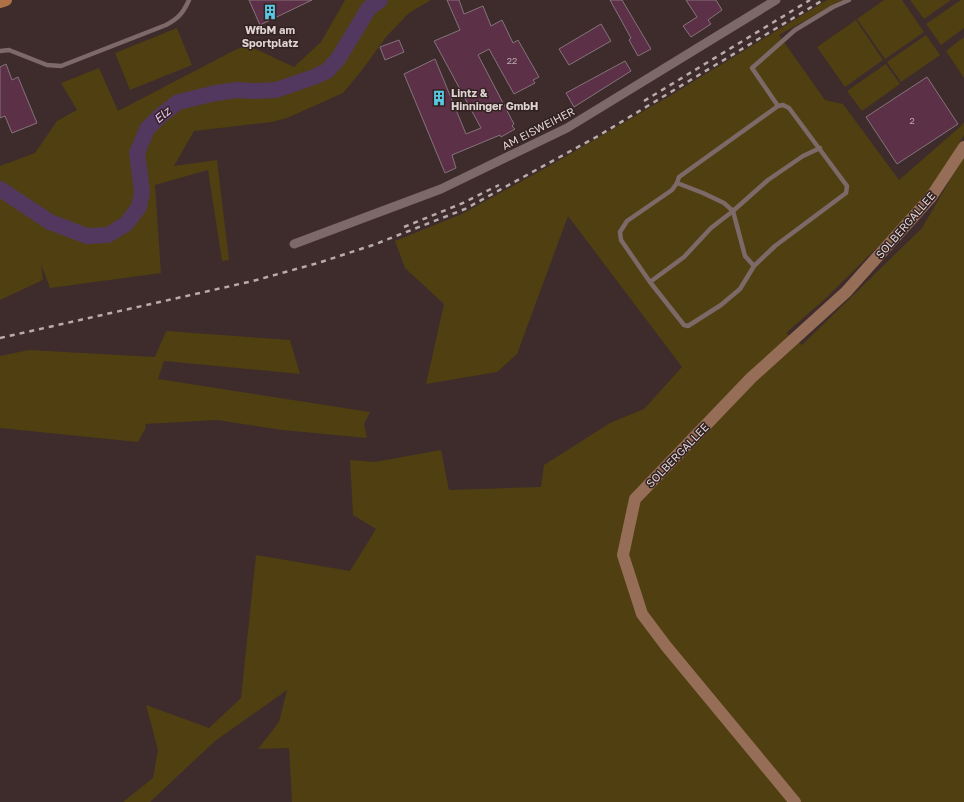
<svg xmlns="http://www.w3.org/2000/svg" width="964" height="802" font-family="'Golos Text',sans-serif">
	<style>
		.green { fill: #503f11 }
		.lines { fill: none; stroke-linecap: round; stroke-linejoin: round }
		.river { stroke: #52385e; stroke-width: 16 }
		.building { fill: #5c3147; stroke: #85737b }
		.lane { stroke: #7d6968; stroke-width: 4.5 }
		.street { stroke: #7d6968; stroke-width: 9 }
		.secondary { stroke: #966d57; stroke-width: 12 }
		.primary { stroke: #ae7145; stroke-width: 12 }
		.rail { stroke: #b8acab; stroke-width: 2.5; stroke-dasharray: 5 5; stroke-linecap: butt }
		.labels { text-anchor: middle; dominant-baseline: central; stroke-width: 3; stroke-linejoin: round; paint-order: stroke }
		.number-label { font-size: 9px; fill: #beaaaf }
		.poi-label { font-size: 11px; font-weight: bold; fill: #ded3d2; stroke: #322 }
		.street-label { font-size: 11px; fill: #ded3d2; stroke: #322 }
		.water-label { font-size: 12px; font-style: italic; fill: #e7c3f7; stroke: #322 }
	</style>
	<rect width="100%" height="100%" fill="#3d2c2b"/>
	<path class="green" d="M 345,0 L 431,0 L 409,13 L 386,37 L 362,70 L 343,93 L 287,118 L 272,122 L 194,131 L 174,166 L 217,160 L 229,260 L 222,261 L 208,170 L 155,185 L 161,273 L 50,288 L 41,264 L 43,280 L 0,300 L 0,166 L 35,153 L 57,121 L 77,110 L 61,83 L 99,68 L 118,111 L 233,51 L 247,45 L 294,67 L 321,42 Z
		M 827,0 L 842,0 L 779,35 L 825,100 L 843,104 L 899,180 L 961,126 L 964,122 L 964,135 L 928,197 L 824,300 L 786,333 L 802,345 L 922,228 L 964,156 L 964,802 L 292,802 L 289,748 L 258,749 L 279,722 L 287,690 L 215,741 L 150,802 L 123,802 L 153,778 L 158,750 L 146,705 L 209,728 L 241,698 L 256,555 L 350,571 L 376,529 L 353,515 L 350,460 L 375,462 L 441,450 L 449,490 L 541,487 L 544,465 L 610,423 L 644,409 L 682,367 L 568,216 L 517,354 L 497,372 L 426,384 L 444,304 L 405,268 L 395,241 L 462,214 L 551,165 L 668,97 Z
		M 884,0 L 902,0 L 924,32 L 885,59 L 857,19 Z
		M 910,0 L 951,0 L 924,19 Z
		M 961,0 L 964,0 L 964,28 L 941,45 L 926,24 Z
		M 856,20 L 883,60 L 845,87 L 817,47 Z
		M 177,28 L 192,65 L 130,90 L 115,53 Z
		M 926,35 L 940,55 L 901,82 L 887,62 Z
		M 964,37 L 964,78 L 946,51 Z
		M 886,64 L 900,84 L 862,111 L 847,91 Z
		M 166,331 L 290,340 L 300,374 L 164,361 L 158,379 L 370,412 L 364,424 L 367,438 L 282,430 L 217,420 L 145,424 L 146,427 L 138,442 L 0,428 L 0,356 L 29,350 L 155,357 Z"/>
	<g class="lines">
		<path class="river" d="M 0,189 L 50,222 L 87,236 L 108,235 L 126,224 L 139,207 L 142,192 L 137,153 L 147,129 L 159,117 L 178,102 L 216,93 L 237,90 L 254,91 L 276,90 L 314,77 L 327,71 L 338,59 L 369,8 L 380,0"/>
	</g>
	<path class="building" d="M 249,0 L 312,0 L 260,25 Z
		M 447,0 L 459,0 L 464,14 L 483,6 L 491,26 L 502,20 L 513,43 L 518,40 L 539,77 L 533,80 L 535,83 L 514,94 L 489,49 L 478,55 L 514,124 L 512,126 L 515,129 L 501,137 L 500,135 L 452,155 L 456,168 L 445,173 L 404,74 L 435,59 L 466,134 L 481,128 L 434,41 L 460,30 Z
		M 610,0 L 622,0 L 651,49 L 638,56 L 629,40 L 631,38 Z
		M 686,0 L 716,0 L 722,10 L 708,20 L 711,24 L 691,37 L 683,26 L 697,17 Z
		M 601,24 L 611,41 L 569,65 L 559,49 Z
		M 399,40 L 404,52 L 385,60 L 380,47 Z
		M 625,61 L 631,71 L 574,107 L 566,93 Z
		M 6,64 L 12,80 L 18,77 L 37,123 L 12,133 L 5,116 L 0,118 L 0,67 Z
		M 927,77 L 958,124 L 897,164 L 866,117 Z"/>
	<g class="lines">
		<path class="lane" d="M 0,51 L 9,50 L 47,65 L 61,66 L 166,25 C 179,18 183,13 189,0
			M 677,183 L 679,177 L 778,106
			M 754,266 L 745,256 L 733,211 L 724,203 L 703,193 L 677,183 L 672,190 L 627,221 L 620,232 L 621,240 L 650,282 L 684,325 L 688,326 L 721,305 L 740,289 L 754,266 L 775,246 L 846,193 L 847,186 L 789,108 L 783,105 L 778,106 L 752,68 L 795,30 L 833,7 L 849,0
			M 650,282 L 684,257 L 711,228 L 733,211 L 768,180 L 803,156 L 820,148"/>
		<path class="street" d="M 294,244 L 441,189 L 567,128 L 776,0"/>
		<path class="secondary" d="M 795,802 L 666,646 L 642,614 L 623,555 L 635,499 L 751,378 L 846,292 L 931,197 L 964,147"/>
		<path class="primary" d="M 0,2 L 6,0"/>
		<path class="rail" d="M 644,101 L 810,0
			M 404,227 L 463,203 L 499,185
			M 0,338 L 253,281 L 318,263 L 373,245 L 465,209 L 598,136 L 823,0"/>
	</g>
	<defs>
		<symbol id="building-bare" viewBox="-9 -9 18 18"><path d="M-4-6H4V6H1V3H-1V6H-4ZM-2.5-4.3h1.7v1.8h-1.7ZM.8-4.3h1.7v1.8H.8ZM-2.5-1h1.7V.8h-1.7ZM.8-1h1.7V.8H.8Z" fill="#58c9e3" stroke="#322" stroke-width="2.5" paint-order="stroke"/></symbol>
	</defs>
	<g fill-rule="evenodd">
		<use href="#building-bare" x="259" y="1" width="22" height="22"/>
		<use href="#building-bare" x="428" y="87" width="22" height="22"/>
	</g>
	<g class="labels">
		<g class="number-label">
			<text x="512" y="60">22</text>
			<text x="912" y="120">2</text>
		</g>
		<g class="poi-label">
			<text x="270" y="29">WfbM am<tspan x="270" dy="13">Sportplatz</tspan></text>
			<text x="451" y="92" text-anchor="start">Lintz &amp;<tspan x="451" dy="13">Hinninger GmbH</tspan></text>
		</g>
		<g class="street-label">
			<text transform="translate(538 128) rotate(-27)">AM EISWEIHER</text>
			<text transform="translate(905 225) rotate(-49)">SOLBERGALLEE</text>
			<text transform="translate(677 455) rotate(-46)">SOLBERGALLEE</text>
		</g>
		<g class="water-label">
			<text transform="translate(162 115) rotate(-40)">Elz</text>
		</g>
	</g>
</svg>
